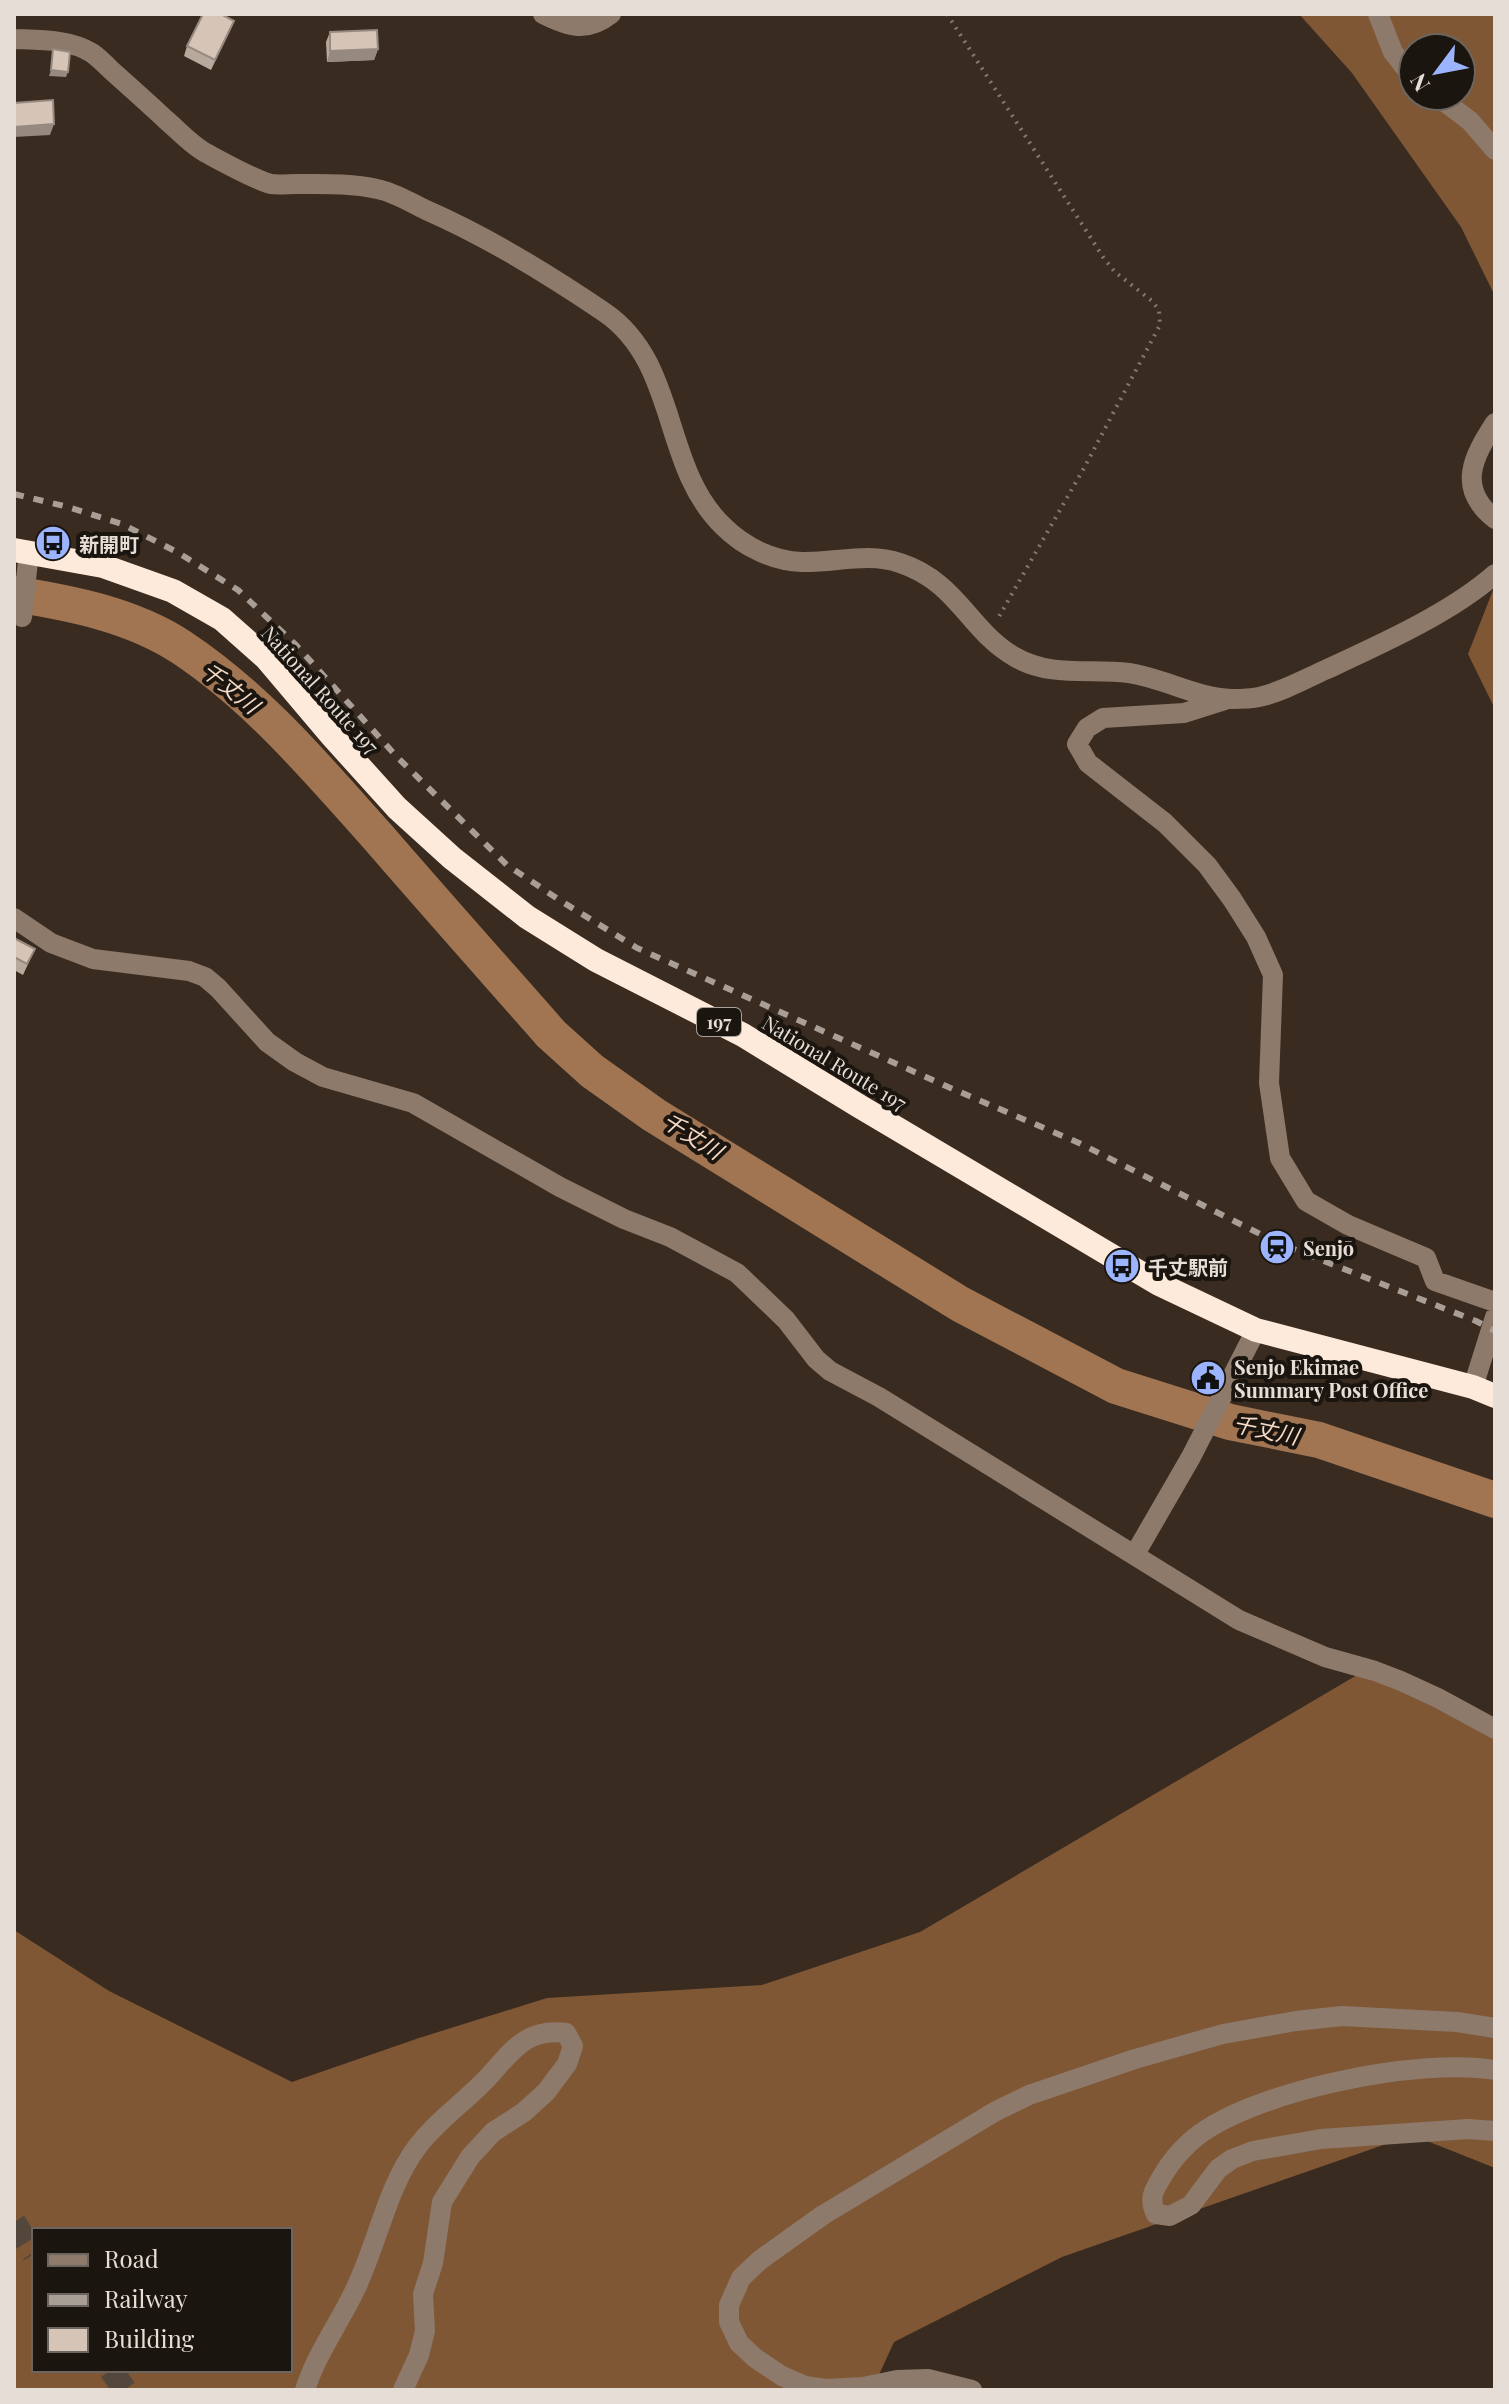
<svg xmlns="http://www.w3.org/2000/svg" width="1509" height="2404" font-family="'Playfair Display','Noto Sans JP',serif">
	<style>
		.forest { fill: #805735; fill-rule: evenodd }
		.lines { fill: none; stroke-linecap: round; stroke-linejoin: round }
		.river { stroke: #a17552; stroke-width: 36 }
		.highway-tunnel { stroke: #53463b; stroke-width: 24; stroke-dasharray: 24 12; stroke-linecap: butt }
		.path { stroke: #84786e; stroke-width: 4; stroke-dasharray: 2 6; stroke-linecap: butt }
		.minor { stroke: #8d7a6b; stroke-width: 20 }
		.highway { stroke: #feeadb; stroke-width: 24 }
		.rail { stroke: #a89e95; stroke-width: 6; stroke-dasharray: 10 10; stroke-linecap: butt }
		.wall { fill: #b8a99d }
		.shaded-wall { fill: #968980 }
		.building { fill: #d6c4b7; stroke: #968980; stroke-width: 2 }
		.labels { text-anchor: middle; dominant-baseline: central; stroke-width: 8; stroke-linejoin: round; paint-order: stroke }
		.shield { fill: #1b1510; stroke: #a9a19b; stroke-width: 2 }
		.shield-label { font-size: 18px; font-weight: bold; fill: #e6ddd6 }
		.poi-label { font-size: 20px; font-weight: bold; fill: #e6ddd6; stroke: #1b1510; text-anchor: start }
		.street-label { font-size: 20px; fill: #e6ddd6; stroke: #1b1510 }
		.water-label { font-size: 22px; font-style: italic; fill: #f5dac5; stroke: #1b1510 }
	</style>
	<rect width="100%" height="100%" fill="#392b20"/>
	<path class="forest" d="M 1299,14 L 1495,14 L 1495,296 L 1461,227 L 1352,73 ZM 1413,48 L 1461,48 L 1461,96 L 1413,96 Z
		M 1495,585 L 1495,709 L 1468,654 Z
		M 1369,1668 L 1495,1729 L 1495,2168 L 1412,2135 L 1062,2257 L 894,2342 L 872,2390 L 14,2390 L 14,1930 L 109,1991 L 292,2082 L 419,2038 L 547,1998 L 762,1985 L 920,1932 ZM 34,2230 L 290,2230 L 290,2370 L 34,2370 Z"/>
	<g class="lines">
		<path class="river" d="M 14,594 C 71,603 132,615 181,647 C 258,698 317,769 378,837 C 435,903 493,968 551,1034 L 592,1071 L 654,1115 L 960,1304 L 1116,1386 L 1230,1422 L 1319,1440 L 1495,1500"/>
		<path class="highway-tunnel" d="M 14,2222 L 34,2254
			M 111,2370 L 125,2390"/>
		<path class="path" d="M 947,14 L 1103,257 L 1115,272 L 1152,301 L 1159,310 L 1160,325 L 1084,468 L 997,620"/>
		<path class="minor" d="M 543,14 C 569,27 587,33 611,14
			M 1378,14 L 1393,52 L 1413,78
			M 14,39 C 39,40 70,39 92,53 C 99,58 106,65 112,71 C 130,87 148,103 165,119 C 178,130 191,145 206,153 C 221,161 255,180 271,184 C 278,185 289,184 297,184 C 324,184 351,183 377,189 C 394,192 411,203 426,210 C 488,237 548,274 604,312 C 679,363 661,466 723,526 C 744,547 773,561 802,562 C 835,563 868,552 900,563 C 958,582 969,631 1015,657 C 1051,678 1090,668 1129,673 C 1164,678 1196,698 1232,699 C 1241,699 1250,699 1259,697 C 1282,692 1303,680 1325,670 C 1379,645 1451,613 1495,574
			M 1437,96 L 1470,121 L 1495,150
			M 1495,423 C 1473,457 1456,488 1495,519
			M 22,617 L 29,552
			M 1225,700 L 1184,713 L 1103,718 L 1087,728 L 1077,744 L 1088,763 L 1165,823 L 1207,865 L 1232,899 L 1256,937 L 1273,975 L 1269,1083 L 1280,1158 L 1306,1201 L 1348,1225 L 1426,1258 L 1435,1281 L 1495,1302
			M 14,918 L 51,943 L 93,959 L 189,971 L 205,977 L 218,988 L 267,1042 L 295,1062 L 323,1077 L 413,1103 L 560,1187 L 624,1219 L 670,1237 L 737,1273 L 786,1320 L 816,1359 L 830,1371 L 879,1397 L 1239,1620 L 1325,1657 L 1375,1671 L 1401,1681 L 1438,1698 L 1495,1729
			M 1473,1387 L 1495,1317
			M 1135,1554 L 1191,1457 L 1256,1330
			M 1495,2070 C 1421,2057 1246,2091 1190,2142 C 1179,2152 1170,2163 1163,2175 C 1154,2190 1148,2198 1156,2214 L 1170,2216 L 1191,2205 L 1218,2169 L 1232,2159 L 1253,2151 L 1321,2139 L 1468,2129 L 1495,2131
			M 305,2390 C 316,2355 338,2325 354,2292 C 377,2246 386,2189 417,2147 C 440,2117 467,2101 491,2074 C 513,2049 528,2028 566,2033 L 573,2046 L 567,2064 L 546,2092 L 524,2112 L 493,2132 L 470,2157 L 442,2202 L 433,2263 L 423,2294 L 425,2331 L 419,2355 L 403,2390
			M 972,2390 L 928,2379 L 897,2380 L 863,2387 L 826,2389 L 805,2386 L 782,2376 L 755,2358 L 739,2343 L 729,2322 L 729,2305 L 741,2278 L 760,2260 L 823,2215 L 996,2111 L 1029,2095 L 1135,2059 L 1223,2034 L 1296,2021 L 1342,2016 L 1457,2022 L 1495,2028"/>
		<path class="highway" d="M 14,550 L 103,566 L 173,591 L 222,619 L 266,658 L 332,736 L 397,808 L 452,858 L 527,917 L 596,960 L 743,1035 L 859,1106 L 1159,1284 L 1256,1330 L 1473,1387 L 1495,1396"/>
		<path class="rail" d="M 14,494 L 68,507 L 122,524 L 177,552 L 238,590 L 296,645 L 398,758 L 507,865 L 561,901 L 637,948 L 946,1086 L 1079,1143 L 1278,1243 L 1476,1321 L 1495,1331"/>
	</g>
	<path class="wall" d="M 234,21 L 211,70 L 184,56 L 187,46 Z
		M 330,32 L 378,49 L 374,60 L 327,62 L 326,42 Z
		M 14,938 L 35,949 L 23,975 L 14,970 Z"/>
	<path class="shaded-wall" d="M 234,21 L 230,31 L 211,70 L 215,60 Z
		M 378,49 L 374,60 L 327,62 L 330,51 Z
		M 51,70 L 68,72 L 66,77 L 49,76 Z
		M 54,124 L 50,135 L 14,137 L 14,127 Z"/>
	<path class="building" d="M 203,14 L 221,14 L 234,21 L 215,60 L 187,46 Z
		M 377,30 L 378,49 L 330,51 L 330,32 Z
		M 53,49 L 70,52 L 68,72 L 51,70 Z
		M 53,100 L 54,124 L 14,127 L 14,103 Z
		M 14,938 L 35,949 L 27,964 L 14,957 Z"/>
	<defs>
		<symbol id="bus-disc" viewBox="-11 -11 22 22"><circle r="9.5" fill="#9bb4fd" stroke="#1b1510"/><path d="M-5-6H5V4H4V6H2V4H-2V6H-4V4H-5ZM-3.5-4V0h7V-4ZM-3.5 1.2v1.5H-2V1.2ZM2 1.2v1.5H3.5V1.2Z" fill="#111"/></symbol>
		<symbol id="station-disc" viewBox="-11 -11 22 22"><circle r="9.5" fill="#9bb4fd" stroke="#1b1510"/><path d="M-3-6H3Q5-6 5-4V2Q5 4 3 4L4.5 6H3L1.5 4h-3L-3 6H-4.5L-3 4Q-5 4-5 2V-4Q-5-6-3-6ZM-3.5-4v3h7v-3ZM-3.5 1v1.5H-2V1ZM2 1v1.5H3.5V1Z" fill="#111"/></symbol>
		<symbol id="civic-disc" viewBox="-11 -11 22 22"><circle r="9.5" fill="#9bb4fd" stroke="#1b1510"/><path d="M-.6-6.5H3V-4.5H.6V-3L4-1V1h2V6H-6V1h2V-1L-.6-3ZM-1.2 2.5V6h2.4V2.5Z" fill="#111"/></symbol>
	</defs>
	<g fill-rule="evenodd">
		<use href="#bus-disc" x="33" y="523" width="40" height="40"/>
		<use href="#station-disc" x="1257" y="1227" width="40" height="40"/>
		<use href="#bus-disc" x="1102" y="1246" width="40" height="40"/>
		<use href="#civic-disc" x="1188" y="1358" width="40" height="40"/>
	</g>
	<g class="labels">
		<rect class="shield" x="697" y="1008" width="44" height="28" rx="6"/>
		<g class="shield-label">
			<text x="719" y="1022">197</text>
		</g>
		<g class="poi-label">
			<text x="79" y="543">新開町</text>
			<text x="1303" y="1247">Senjō</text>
			<text x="1148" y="1266">千丈駅前</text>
			<text x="1234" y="1366">Senjo Ekimae<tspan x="1234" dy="23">Summary Post Office</tspan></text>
		</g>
		<g class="street-label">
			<text transform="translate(321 689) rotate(48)">National Route 197</text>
			<text transform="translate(835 1062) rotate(31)">National Route 197</text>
		</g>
		<g class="water-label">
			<text transform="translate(231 687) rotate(39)">千丈川</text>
			<text transform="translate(693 1135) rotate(32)">千丈川</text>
			<text transform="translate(1266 1429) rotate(12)">千丈川</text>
		</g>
	</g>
	<rect width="1509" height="2404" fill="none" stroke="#e6ddd6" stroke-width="32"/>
	<rect x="32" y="2228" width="260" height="144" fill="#1b1510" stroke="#6c655f" stroke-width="2"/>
	<rect x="48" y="2254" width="40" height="12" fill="#8d7a6b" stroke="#6c655f" stroke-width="2"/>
	<text x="104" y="2268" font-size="24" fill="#e6ddd6">Road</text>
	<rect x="48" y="2294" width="40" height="12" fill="#a89e95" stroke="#6c655f" stroke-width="2"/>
	<text x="104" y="2308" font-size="24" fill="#e6ddd6">Railway</text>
	<rect x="48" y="2328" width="40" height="24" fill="#d6c4b7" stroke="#6c655f" stroke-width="2"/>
	<text x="104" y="2348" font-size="24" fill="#e6ddd6">Building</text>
	<g transform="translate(1437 72) rotate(238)"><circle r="38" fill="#1b1510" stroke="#6c655f" stroke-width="2"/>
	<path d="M0-6L14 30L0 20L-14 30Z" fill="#9bb4fd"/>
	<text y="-12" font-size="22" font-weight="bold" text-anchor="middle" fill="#e6ddd6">N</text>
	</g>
</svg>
